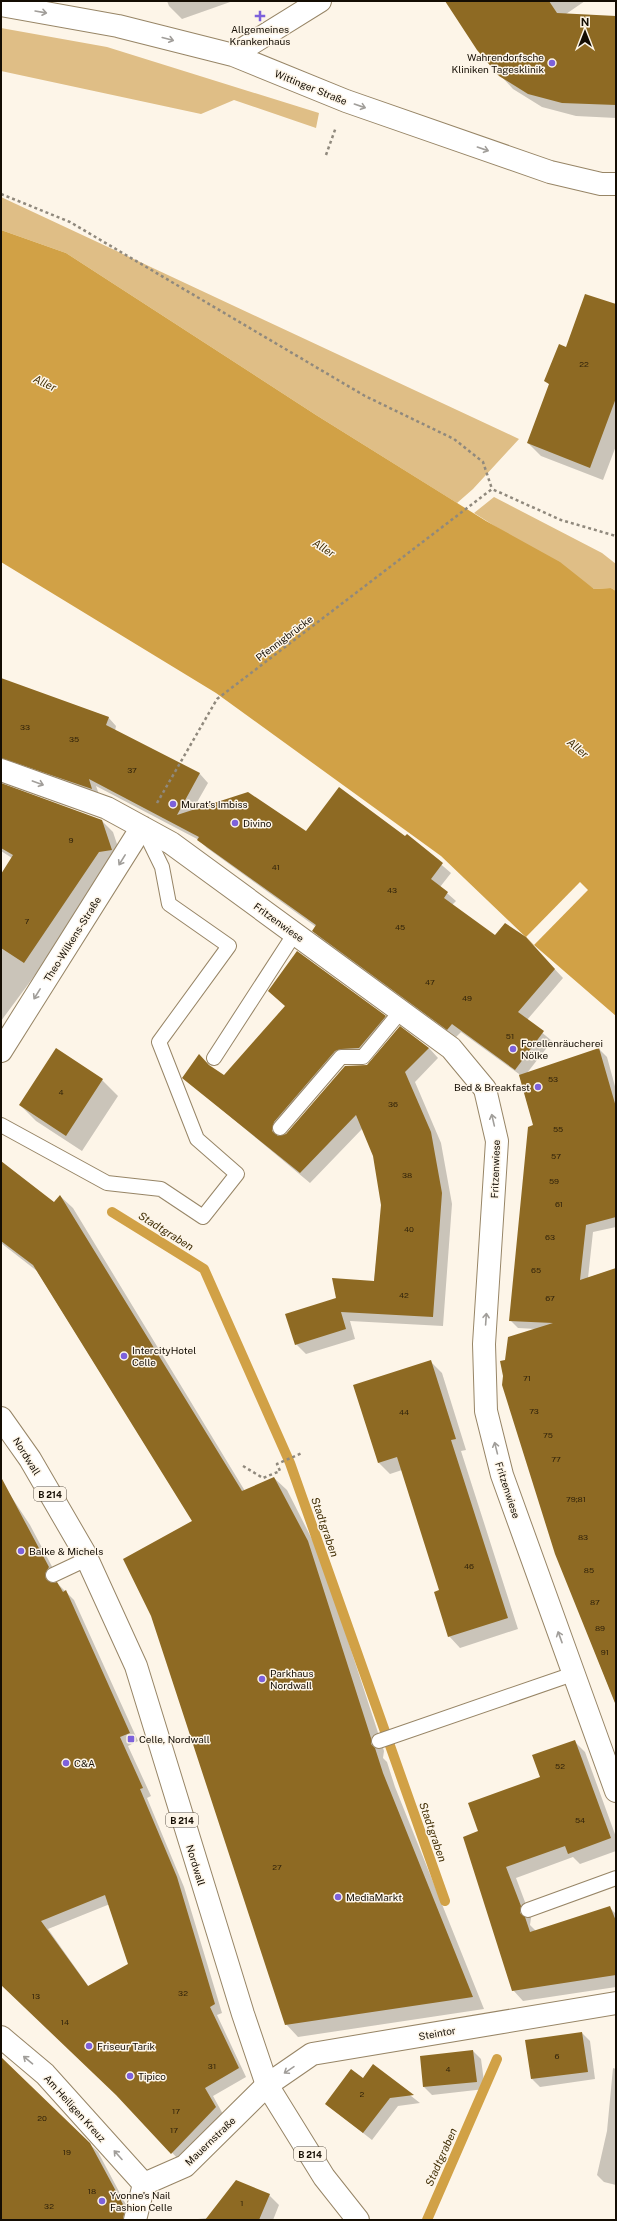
<svg xmlns="http://www.w3.org/2000/svg" width="617" height="2221" font-family="'Public Sans',sans-serif">
	<style>
		.green { fill: #dfbe86 }
		.water { fill: #d1a146 }
		.pier { fill: #fdf5e8 }
		.shadow { fill: #0003; fill-rule: evenodd }
		.lines { fill: none; stroke-linecap: round; stroke-linejoin: round }
		.stream { stroke: #d1a146; stroke-width: 10 }
		.building { fill: #8e6a23; fill-rule: evenodd }
		.lane-casing { stroke: #978566; stroke-width: 16 }
		.street-casing { stroke: #978566; stroke-width: 24 }
		.primary-casing { stroke: #978566; stroke-width: 24 }
		.path { stroke: #90897d; stroke-width: 2.5; stroke-dasharray: 3 3; stroke-linecap: butt }
		.lane { stroke: #fff; stroke-width: 14 }
		.street { stroke: #fff; stroke-width: 22 }
		.primary { stroke: #fff; stroke-width: 22 }
		.oneway { stroke: #a19e9a }
		.poi-dot { fill: #7d61db; stroke: #fdf5e8; stroke-width: 1.5 }
		.labels { text-anchor: middle; dominant-baseline: central; stroke-width: 3; stroke-linejoin: round; paint-order: stroke }
		.number-label { font-size: 8px; fill: #32240b }
		.shield { fill: #fdf5e8; stroke: #5a5348; stroke-width: 1 }
		.shield-label { font-size: 9px; font-weight: bold; fill: #140d03 }
		.poi-label { font-size: 10px; fill: #140d03; stroke: #fdf5e8; text-anchor: start }
		.street-label { font-size: 10px; fill: #140d03; stroke: #fdf5e8 }
		.water-label { font-size: 11px; font-style: italic; fill: #433007; stroke: #fdf5e8 }
	</style>
	<rect width="100%" height="100%" fill="#fdf5e8"/>
	<path class="green" d="M 1,28 L 107,47 L 319,113 L 316,128 L 234,100 L 201,114 L 1,71 Z
		M 1,197 L 519,439 L 473,489 L 457,503 L 316,415 L 66,253 L 1,230 Z
		M 494,497 L 602,553 L 616,564 L 616,591 L 611,588 L 594,589 L 474,513 Z"/>
	<path class="water" d="M 1,230 L 66,253 L 316,415 L 486,521 L 560,562 L 594,589 L 611,588 L 616,591 L 616,1016 L 534,945 L 441,856 L 216,693 L 1,562 Z"/>
	<path class="pier" d="M 580,882 L 588,890 L 534,945 L 526,937 Z"/>
	<path class="shadow" d="M 167,1 L 233,1 L 182,19 L 169,6 Z
		M 446,1 L 585,1 L 566,14 L 616,17 L 616,118 L 576,116 L 542,107 L 513,89 L 500,75 Z
		M 616,305 L 616,446 L 603,480 L 541,456 L 528,443 L 550,385 L 546,381 L 566,348 Z
		M 1,680 L 108,717 L 116,726 L 115,731 L 200,774 L 208,783 L 192,811 L 307,833 L 405,838 L 407,835 L 451,873 L 440,887 L 456,901 L 452,905 L 495,936 L 534,947 L 563,978 L 527,1020 L 552,1041 L 527,1073 L 599,1049 L 607,1057 L 616,1090 L 616,1227 L 593,1232 L 588,1278 L 616,1269 L 616,1429 L 608,1432 L 616,1455 L 616,1705 L 561,1566 L 506,1361 L 536,1329 L 518,1328 L 510,1320 L 534,1126 L 519,1074 L 461,1032 L 456,1037 L 321,939 L 313,931 L 316,927 L 207,848 L 199,840 L 96,786 L 100,797 L 39,775 L 31,767 L 1,753 Z
		M 1,814 L 102,821 L 113,832 L 123,862 L 110,863 L 35,975 L 1,1021 L 1,876 L 12,858 L 1,851 Z
		M 385,1017 L 395,1027 L 345,1061 L 283,1136 L 287,1134 L 367,1066 L 429,1048 L 438,1058 L 415,1082 L 441,1143 L 452,1204 L 443,1326 L 350,1321 L 355,1339 L 306,1354 L 296,1344 L 337,1299 L 374,1282 L 382,1205 L 374,1156 L 363,1128 L 310,1183 L 184,1078 L 211,1067 L 224,1076 Z
		M 102,1080 L 118,1096 L 82,1151 L 36,1121 L 20,1105 Z
		M 1,1163 L 54,1203 L 60,1196 L 73,1208 L 245,1491 L 274,1478 L 287,1490 L 320,1555 L 384,1751 L 383,1758 L 387,1762 L 395,1787 L 484,2009 L 298,2037 L 286,2024 L 193,1521 L 37,1271 L 1,1243 Z
		M 431,1362 L 442,1373 L 466,1450 L 461,1451 L 518,1629 L 460,1648 L 449,1636 L 441,1591 L 402,1470 L 390,1474 L 378,1462 Z
		M 1,1481 L 30,1525 L 57,1576 L 53,1584 L 57,1583 L 74,1600 L 138,1741 L 128,1746 L 151,1796 L 147,1798 L 184,1887 L 222,2013 L 217,2015 L 246,2077 L 213,2096 L 224,2116 L 180,2161 L 120,2098 L 1,1983 ZM 110,1904 L 129,1965 L 89,1987 L 48,1929 Z
		M 574,1741 L 585,1752 L 616,1837 L 616,1851 L 580,1864 L 573,1857 L 516,1878 L 531,1918 L 530,1925 L 536,1931 L 610,1908 L 616,1914 L 616,1987 L 523,2001 L 513,1990 L 479,1831 L 541,1778 Z
		M 582,2033 L 590,2041 L 595,2079 L 540,2087 L 532,2079 Z
		M 473,2051 L 481,2059 L 485,2089 L 432,2095 L 424,2087 L 421,2057 Z
		M 1,2059 L 98,2152 L 131,2214 L 108,2220 L 1,2220 Z
		M 373,2066 L 420,2103 L 398,2106 L 372,2140 L 326,2104 L 363,2079 Z
		M 613,2068 L 616,2069 L 616,2185 L 604,2182 L 597,2175 L 607,2131 Z
		M 269,2195 L 279,2205 L 273,2220 L 187,2220 L 208,2218 Z"/>
	<g class="lines">
		<path class="stream" d="M 112,1212 L 204,1269 L 290,1463 L 445,1901
			M 427,2220 L 497,2059"/>
	</g>
	<path class="building" d="M 445,1 L 549,1 L 557,13 L 616,16 L 616,105 L 562,103 L 528,94 L 499,76 L 477,50 Z
		M 585,294 L 616,304 L 616,398 L 590,468 L 527,443 L 549,384 L 544,381 L 559,344 L 566,347 Z
		M 1,678 L 109,717 L 106,725 L 200,773 L 177,815 L 248,792 L 306,831 L 339,787 L 405,836 L 407,834 L 443,863 L 431,879 L 448,892 L 444,898 L 495,935 L 505,923 L 526,937 L 555,969 L 518,1012 L 544,1031 L 515,1070 L 452,1024 L 447,1030 L 312,931 L 316,925 L 197,840 L 199,837 L 89,779 L 92,789 L 1,758 Z
		M 1,783 L 102,820 L 112,850 L 99,852 L 24,963 L 1,948 L 1,874 L 13,855 L 1,848 Z
		M 297,951 L 386,1016 L 359,1048 L 341,1049 L 335,1051 L 274,1122 L 272,1131 L 278,1136 L 286,1134 L 345,1066 L 367,1065 L 400,1026 L 429,1048 L 405,1072 L 431,1132 L 442,1193 L 433,1317 L 341,1312 L 346,1329 L 295,1345 L 285,1314 L 336,1298 L 332,1278 L 374,1281 L 381,1205 L 373,1156 L 356,1115 L 300,1173 L 182,1078 L 199,1054 L 209,1065 L 224,1075 L 285,1006 L 268,991 Z
		M 56,1048 L 103,1079 L 66,1136 L 19,1105 Z
		M 599,1048 L 616,1107 L 616,1217 L 586,1225 L 580,1280 L 616,1268 L 615,1703 L 555,1554 L 502,1385 L 503,1376 L 500,1361 L 505,1360 L 508,1337 L 553,1323 L 509,1321 L 528,1127 L 533,1125 L 519,1075 Z
		M 1,1161 L 54,1202 L 60,1195 L 242,1491 L 274,1477 L 308,1541 L 371,1738 L 371,1744 L 375,1748 L 383,1773 L 473,1997 L 285,2025 L 151,1616 L 123,1559 L 192,1521 L 33,1265 L 1,1241 Z
		M 431,1360 L 456,1439 L 451,1440 L 508,1618 L 448,1637 L 434,1592 L 439,1590 L 397,1457 L 378,1463 L 353,1385 Z
		M 1,1477 L 49,1567 L 45,1574 L 46,1579 L 52,1583 L 57,1582 L 63,1592 L 66,1590 L 130,1733 L 120,1737 L 143,1788 L 140,1789 L 177,1877 L 215,2004 L 210,2007 L 239,2068 L 205,2088 L 216,2107 L 171,2154 L 116,2095 L 1,1985 ZM 105,1895 L 128,1964 L 88,1986 L 41,1921 Z
		M 575,1740 L 611,1838 L 568,1854 L 565,1846 L 506,1867 L 521,1906 L 520,1913 L 525,1917 L 530,1932 L 610,1906 L 616,1921 L 616,1975 L 512,1991 L 463,1837 L 478,1831 L 468,1803 L 540,1777 L 532,1755 Z
		M 582,2032 L 588,2072 L 531,2079 L 525,2040 Z
		M 473,2050 L 477,2082 L 423,2087 L 420,2056 Z
		M 1,2057 L 90,2143 L 125,2208 L 123,2220 L 1,2220 Z
		M 373,2064 L 414,2095 L 390,2098 L 363,2133 L 325,2104 L 351,2069 L 363,2078 Z
		M 236,2180 L 270,2194 L 259,2220 L 205,2220 Z"/>
	<g class="lines">
		<defs>
			<path id="lane" d="M 214,1058 L 295,933
				M 1,1125 L 107,1183 L 161,1189 L 203,1217 L 237,1174 L 197,1139 L 159,1042 L 229,946 L 169,904 L 162,867 L 143,828
				M 280,1128 L 341,1057 L 363,1057 L 401,1011
				M 53,1575 L 87,1559
				M 379,1741 L 573,1674
				M 528,1910 L 616,1878"/>
			<path id="street" d="M 1,5 L 118,26 L 233,55 L 346,101 L 550,172 L 601,184 L 616,184
				M 233,55 L 320,1
				M 1,770 L 107,808 L 171,843 L 451,1048 L 485,1089 L 497,1141 L 484,1344 L 486,1411 L 502,1475 L 616,1791
				M 1,1051 L 142,827
				M 1,2037 L 45,2074 L 144,2184
				M 144,2184 L 185,2166 L 267,2085 L 312,2054 L 616,2003
				M 135,2220 L 144,2184"/>
			<path id="primary" d="M 1,1418 L 30,1459 L 84,1552 L 136,1666 L 243,2014 L 267,2085 L 324,2177 L 358,2220"/>
		</defs>
		<use href="#lane" class="lane-casing"/>
		<use href="#street" class="street-casing"/>
		<use href="#primary" class="primary-casing"/>
		<path class="path" d="M 326,155 L 336,127
			M 1,194 L 70,222 L 365,396 L 454,439 L 483,462 L 492,489
			M 157,803 L 217,699 L 492,489 L 561,520 L 616,536
			M 243,1466 L 263,1478 L 280,1471 L 277,1464 L 302,1453"/>
		<use href="#lane" class="lane"/>
		<use href="#street" class="street"/>
		<use href="#primary" class="primary"/>
	</g>
	<defs><path id="oneway-shaft" d="M-6 0H5M1.5-3L5.5 0L1.5 3" fill="none" stroke-width="1.6" stroke-linecap="round" stroke-linejoin="round"/></defs>
	<g class="oneway">
		<use href="#oneway-shaft" transform="translate(41 12) rotate(10)"/>
		<use href="#oneway-shaft" transform="translate(168 39) rotate(15)"/>
		<use href="#oneway-shaft" transform="translate(360 106) rotate(19)"/>
		<use href="#oneway-shaft" transform="translate(483 149) rotate(19)"/>
		<use href="#oneway-shaft" transform="translate(38 783) rotate(20)"/>
		<use href="#oneway-shaft" transform="translate(122 860) rotate(122)"/>
		<use href="#oneway-shaft" transform="translate(37 994) rotate(122)"/>
		<use href="#oneway-shaft" transform="translate(493 1120) rotate(-103)"/>
		<use href="#oneway-shaft" transform="translate(486 1319) rotate(-86)"/>
		<use href="#oneway-shaft" transform="translate(496 1448) rotate(-104)"/>
		<use href="#oneway-shaft" transform="translate(560 1637) rotate(-110)"/>
		<use href="#oneway-shaft" transform="translate(28 2060) rotate(-140)"/>
		<use href="#oneway-shaft" transform="translate(289 2070) rotate(146)"/>
		<use href="#oneway-shaft" transform="translate(118 2155) rotate(-132)"/>
	</g>
	<g class="poi-dot">
		<path d="M258 10h4v4h4v4h-4v4h-4v-4h-4v-4h4z"/>
		<circle cx="552" cy="63" r="4"/>
		<circle cx="173" cy="804" r="4"/>
		<circle cx="235" cy="823" r="4"/>
		<circle cx="513" cy="1049" r="4"/>
		<circle cx="538" cy="1087" r="4"/>
		<circle cx="124" cy="1356" r="4"/>
		<circle cx="21" cy="1551" r="4"/>
		<circle cx="262" cy="1679" r="4"/>
		<rect x="127" y="1735" width="8" height="8" rx="2"/>
		<circle cx="66" cy="1763" r="4"/>
		<circle cx="338" cy="1897" r="4"/>
		<circle cx="89" cy="2046" r="4"/>
		<circle cx="130" cy="2076" r="4"/>
		<circle cx="102" cy="2201" r="4"/>
	</g>
	<g class="labels">
		<g class="number-label">
			<text x="584" y="364">22</text>
			<text x="25" y="727">33</text>
			<text x="74" y="739">35</text>
			<text x="132" y="770">37</text>
			<text x="71" y="840">9</text>
			<text x="276" y="867">41</text>
			<text x="392" y="890">43</text>
			<text x="27" y="921">7</text>
			<text x="400" y="927">45</text>
			<text x="430" y="982">47</text>
			<text x="467" y="998">49</text>
			<text x="510" y="1036">51</text>
			<text x="553" y="1079">53</text>
			<text x="61" y="1092">4</text>
			<text x="393" y="1104">36</text>
			<text x="558" y="1129">55</text>
			<text x="556" y="1156">57</text>
			<text x="407" y="1175">38</text>
			<text x="554" y="1181">59</text>
			<text x="559" y="1204">61</text>
			<text x="409" y="1229">40</text>
			<text x="550" y="1237">63</text>
			<text x="536" y="1270">65</text>
			<text x="404" y="1295">42</text>
			<text x="550" y="1298">67</text>
			<text x="527" y="1378">71</text>
			<text x="534" y="1411">73</text>
			<text x="404" y="1412">44</text>
			<text x="548" y="1435">75</text>
			<text x="556" y="1459">77</text>
			<text x="576" y="1499">79;81</text>
			<text x="583" y="1537">83</text>
			<text x="469" y="1566">46</text>
			<text x="589" y="1570">85</text>
			<text x="595" y="1602">87</text>
			<text x="600" y="1628">89</text>
			<text x="605" y="1652">91</text>
			<text x="560" y="1766">52</text>
			<text x="580" y="1820">54</text>
			<text x="277" y="1867">27</text>
			<text x="183" y="1993">32</text>
			<text x="36" y="1996">13</text>
			<text x="65" y="2022">14</text>
			<text x="557" y="2056">6</text>
			<text x="212" y="2066">31</text>
			<text x="448" y="2069">4</text>
			<text x="362" y="2094">2</text>
			<text x="176" y="2111">17</text>
			<text x="42" y="2118">20</text>
			<text x="174" y="2130">17</text>
			<text x="67" y="2152">19</text>
			<text x="92" y="2191">18</text>
			<text x="242" y="2203">1</text>
			<text x="49" y="2206">32</text>
		</g>
		<g class="shield">
			<rect x="34" y="1487" width="32" height="14" rx="3"/>
			<rect x="166" y="1813" width="32" height="14" rx="3"/>
			<rect x="294" y="2147" width="32" height="14" rx="3"/>
		</g>
		<g class="shield-label">
			<text x="50" y="1494">B 214</text>
			<text x="182" y="1820">B 214</text>
			<text x="310" y="2154">B 214</text>
		</g>
		<g class="poi-label">
			<text x="260" y="29" text-anchor="middle">Allgemeines<tspan x="260" dy="12">Krankenhaus</tspan></text>
			<text x="544" y="57" text-anchor="end">Wahrendorfsche<tspan x="544" dy="12">Kliniken Tagesklinik</tspan></text>
			<text x="181" y="804">Murat's Imbiss</text>
			<text x="243" y="823">Divino</text>
			<text x="521" y="1043">Forellenräucherei<tspan x="521" dy="12">Nölke</tspan></text>
			<text x="530" y="1087" text-anchor="end">Bed &amp; Breakfast</text>
			<text x="132" y="1350">IntercityHotel<tspan x="132" dy="12">Celle</tspan></text>
			<text x="29" y="1551">Balke &amp; Michels</text>
			<text x="270" y="1673">Parkhaus<tspan x="270" dy="12">Nordwall</tspan></text>
			<text x="139" y="1739">Celle, Nordwall</text>
			<text x="74" y="1763">C&amp;A</text>
			<text x="346" y="1897">MediaMarkt</text>
			<text x="97" y="2046">Friseur Tarik</text>
			<text x="138" y="2076">Tipico</text>
			<text x="110" y="2195">Yvonne's Nail<tspan x="110" dy="12">Fashion Celle</tspan></text>
		</g>
		<g class="street-label">
			<text transform="translate(311 87) rotate(22)">Wittinger Straße</text>
			<text transform="translate(284 638) rotate(-37)">Pfennigbrücke</text>
			<text transform="translate(279 922) rotate(36)">Fritzenwiese</text>
			<text transform="translate(72 939) rotate(-58)">Theo-Wilkens-Straße</text>
			<text transform="translate(495 1169) rotate(-88)">Fritzenwiese</text>
			<text transform="translate(27 1456) rotate(58)">Nordwall</text>
			<text transform="translate(508 1490) rotate(72)">Fritzenwiese</text>
			<text transform="translate(196 1865) rotate(73)">Nordwall</text>
			<text transform="translate(437 2033) rotate(-10)">Steintor</text>
			<text transform="translate(75 2108) rotate(48)">Am Heiligen Kreuz</text>
			<text transform="translate(210 2141) rotate(-44)">Mauernstraße</text>
		</g>
		<g class="water-label">
			<text transform="translate(45 383) rotate(26)">Aller</text>
			<text transform="translate(324 548) rotate(33)">Aller</text>
			<text transform="translate(578 748) rotate(40)">Aller</text>
			<text transform="translate(166 1231) rotate(32)">Stadtgraben</text>
			<text transform="translate(325 1527) rotate(71)">Stadtgraben</text>
			<text transform="translate(433 1832) rotate(71)">Stadtgraben</text>
			<text transform="translate(441 2157) rotate(-66)">Stadtgraben</text>
		</g>
	</g>
	<rect width="617" height="2221" fill="none" stroke="#140d03" stroke-width="4"/>
	<g transform="translate(585 32)" stroke="#fdf5e8" stroke-width="3" paint-order="stroke">
	<path d="M0-3L7 15L0 10L-7 15Z" fill="#140d03"/>
	<text y="-6" font-size="11" font-weight="bold" text-anchor="middle" fill="#140d03">N</text>
	</g>
</svg>
